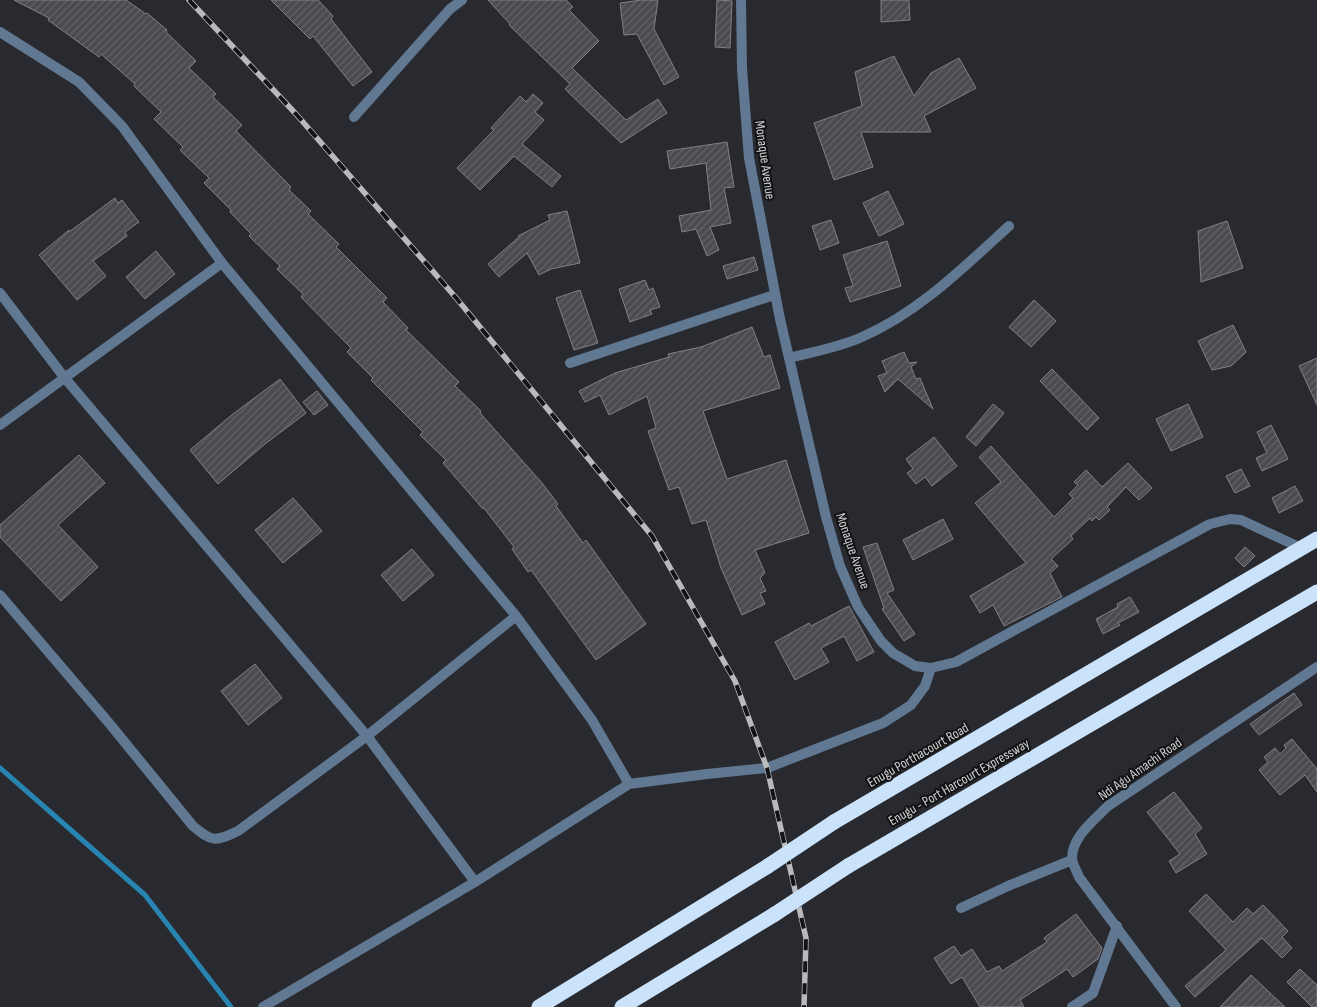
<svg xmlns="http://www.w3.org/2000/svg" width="1317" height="1007" font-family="'Sofia Sans Condensed',sans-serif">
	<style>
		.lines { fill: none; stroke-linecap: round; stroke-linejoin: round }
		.stream { stroke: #2885b1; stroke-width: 5 }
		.building { fill: url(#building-hatch); stroke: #818086 }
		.street { stroke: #617892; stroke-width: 10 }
		.highway { stroke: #cbe2fb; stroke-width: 15 }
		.rail-casing { stroke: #b9babc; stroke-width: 5.5 }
		.rail { stroke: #121315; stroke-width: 4; stroke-dasharray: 11; stroke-linecap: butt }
		.highway-bridge { stroke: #cbe2fb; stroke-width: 15 }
		.labels { text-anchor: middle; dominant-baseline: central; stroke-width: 4; stroke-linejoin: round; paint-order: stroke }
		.street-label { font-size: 14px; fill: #d1d2d4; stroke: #121315 }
	</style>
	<defs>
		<pattern id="building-hatch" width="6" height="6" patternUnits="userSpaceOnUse" patternTransform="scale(1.25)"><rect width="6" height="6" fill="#4a4a4f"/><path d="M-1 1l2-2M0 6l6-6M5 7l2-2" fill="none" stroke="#636367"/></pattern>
	</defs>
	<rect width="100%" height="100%" fill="#292a2f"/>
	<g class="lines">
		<path class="stream" d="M 0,768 L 145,895 L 231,1007"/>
	</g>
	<path class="building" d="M 14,0 L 126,0 L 146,14 L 147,13 L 167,30 L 166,32 L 196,61 L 189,68 L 216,94 L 213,97 L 242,125 L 236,131 L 291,187 L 289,190 L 311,211 L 308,214 L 339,244 L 336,247 L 387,298 L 383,302 L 408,328 L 406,330 L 459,382 L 455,386 L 481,411 L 480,413 L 542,483 L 558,504 L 556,506 L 583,543 L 586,540 L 646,624 L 596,660 L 531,570 L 528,572 L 512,549 L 514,547 L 484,508 L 483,509 L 443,463 L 446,460 L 420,435 L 423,432 L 371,380 L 373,378 L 347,352 L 351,348 L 301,297 L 303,294 L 277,269 L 280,266 L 249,236 L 251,234 L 230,212 L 231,210 L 204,183 L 209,178 L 180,150 L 183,147 L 154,119 L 161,112 L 134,86 L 135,84 L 101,54 L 99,57 L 48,20 L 49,18 Z
		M 271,0 L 318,0 L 333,16 L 331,19 L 372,72 L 353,86 L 313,36 L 310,39 Z
		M 488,0 L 566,0 L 573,7 L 569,10 L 599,41 L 572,68 L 626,120 L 658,99 L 667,113 L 621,143 L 565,89 L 570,84 L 509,25 L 510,24 Z
		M 641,0 L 658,0 L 654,29 L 679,77 L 664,85 L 637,34 L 624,35 L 620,3 Z
		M 717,0 L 732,1 L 730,48 L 715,47 Z
		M 881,0 L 909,0 L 910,20 L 881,22 Z
		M 894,56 L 914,96 L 931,73 L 959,58 L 976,88 L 924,116 L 931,132 L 861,132 L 873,167 L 834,180 L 814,123 L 862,106 L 855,72 Z
		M 533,94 L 543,103 L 535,112 L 544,120 L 522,144 L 561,176 L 552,187 L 514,156 L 480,190 L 457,168 L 494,130 L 491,128 L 520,96 L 526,102 Z
		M 727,142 L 734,187 L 724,188 L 731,223 L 710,227 L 719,250 L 707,256 L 696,229 L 682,232 L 679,216 L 711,210 L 706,163 L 670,169 L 667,151 Z
		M 888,191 L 904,224 L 879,236 L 863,203 Z
		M 115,198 L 118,203 L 122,200 L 139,222 L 125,232 L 127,236 L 93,261 L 106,276 L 77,300 L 39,255 L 69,230 L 69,232 Z
		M 567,211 L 580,263 L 551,269 L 539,275 L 527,253 L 499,277 L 488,264 L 519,237 L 518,236 L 550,220 L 548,215 Z
		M 831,220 L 839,243 L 820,250 L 812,226 Z
		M 1227,221 L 1243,268 L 1201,282 L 1198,231 Z
		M 887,241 L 901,286 L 850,302 L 845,288 L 853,286 L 843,255 Z
		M 156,251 L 175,274 L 145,299 L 126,277 Z
		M 754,257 L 758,270 L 727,279 L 723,266 Z
		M 645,280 L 649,290 L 653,288 L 660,307 L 650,310 L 652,314 L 630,322 L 619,289 Z
		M 580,290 L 598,343 L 574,350 L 556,298 Z
		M 1034,300 L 1056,321 L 1031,347 L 1009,327 Z
		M 1233,325 L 1246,352 L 1231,366 L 1212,370 L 1198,341 Z
		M 752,327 L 764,357 L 770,355 L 780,388 L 703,411 L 727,479 L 786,460 L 809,533 L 755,550 L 765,573 L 760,578 L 766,591 L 760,593 L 765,604 L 742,615 L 721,568 L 706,520 L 692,524 L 679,487 L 669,490 L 648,431 L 656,428 L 647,396 L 609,415 L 600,395 L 585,402 L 579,391 L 615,373 L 669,357 L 668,354 L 701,347 Z
		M 904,352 L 909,363 L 917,362 L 911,367 L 916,379 L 920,378 L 933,409 L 898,379 L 885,392 L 878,376 L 887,373 L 882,361 Z
		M 1317,358 L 1317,405 L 1299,366 Z
		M 1052,369 L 1099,418 L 1087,430 L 1040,381 Z
		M 280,379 L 306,413 L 265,444 L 218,484 L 190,450 L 233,414 Z
		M 317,391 L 328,405 L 314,415 L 303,402 Z
		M 993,404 L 1004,413 L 976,446 L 966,437 Z
		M 1188,404 L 1203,437 L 1171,451 L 1156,419 Z
		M 1271,425 L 1288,459 L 1262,471 L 1256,458 L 1267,453 L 1257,432 Z
		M 934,437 L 957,466 L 932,486 L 925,477 L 916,484 L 907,473 L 913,469 L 906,459 Z
		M 991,446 L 1054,517 L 1073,498 L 1069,494 L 1078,485 L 1074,482 L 1086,470 L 1102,487 L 1128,463 L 1152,488 L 1139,500 L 1126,487 L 1107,507 L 1110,510 L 1099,520 L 1096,517 L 1092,521 L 1090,518 L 1071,536 L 1073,539 L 1051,559 L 1058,566 L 1050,573 L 1062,597 L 1004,626 L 993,605 L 980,613 L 970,596 L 1026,563 L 975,503 L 1001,482 L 979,457 Z
		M 79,455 L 105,483 L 58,525 L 98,567 L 61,601 L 0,537 L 0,525 Z
		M 1241,469 L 1250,486 L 1235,493 L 1226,476 Z
		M 1295,486 L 1303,501 L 1279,513 L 1272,498 Z
		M 293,498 L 322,531 L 283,563 L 255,530 Z
		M 943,519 L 953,539 L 913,560 L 903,540 Z
		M 877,543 L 894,590 L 887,593 L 915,634 L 904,641 L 882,609 L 884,608 L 863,547 Z
		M 1245,547 L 1255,556 L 1244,567 L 1235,558 Z
		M 412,549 L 434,575 L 403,601 L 381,575 Z
		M 1130,597 L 1139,612 L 1118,623 L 1120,625 L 1103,634 L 1096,619 L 1118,607 L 1117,604 Z
		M 849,606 L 874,652 L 857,661 L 844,636 L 821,648 L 829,662 L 795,680 L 775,642 L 809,623 L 811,626 Z
		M 255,664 L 282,698 L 248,725 L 221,691 Z
		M 1294,693 L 1302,705 L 1259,735 L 1250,724 Z
		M 1292,739 L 1317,769 L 1317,792 L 1305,775 L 1280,795 L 1259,770 L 1268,762 L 1264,757 L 1275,748 L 1280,754 L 1286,748 L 1284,745 Z
		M 1174,792 L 1202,828 L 1195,834 L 1207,854 L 1176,873 L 1169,861 L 1180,854 L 1147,812 Z
		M 1206,894 L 1233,922 L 1247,908 L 1253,914 L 1263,905 L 1288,931 L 1282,937 L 1292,948 L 1282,958 L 1262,938 L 1195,997 L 1185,986 L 1226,950 L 1189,911 Z
		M 1076,914 L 1102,948 L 1098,959 L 1073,977 L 1067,969 L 1020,1000 L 1024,1007 L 980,1007 L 962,977 L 951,984 L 934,958 L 954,946 L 961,956 L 972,949 L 987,972 L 999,966 L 1002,971 L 1047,942 L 1044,938 Z
		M 1300,969 L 1317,985 L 1317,1007 L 1312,1007 L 1287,982 Z
		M 1251,975 L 1285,1007 L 1220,1007 Z"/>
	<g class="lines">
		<path class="street" d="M 741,0 L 742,69 L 749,158 L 780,319 L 826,517 L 840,566 L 858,607 L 881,641 L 893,653 L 915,666 L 931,668 L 956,662 L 1210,524 L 1230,519 L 1241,520 L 1301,548
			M 0,32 L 79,82 L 122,126 L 222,263 L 516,616 L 592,720 L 629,784 L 707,774 L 767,768 L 883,723 L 911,705 L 925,686 L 931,668
			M 354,117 L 450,9 L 462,0
			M 0,293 L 64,377 L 367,736 L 475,882
			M 789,358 C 813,352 840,347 862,337 C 919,312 964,267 1009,226
			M 570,363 L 774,295
			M 0,425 L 222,263
			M 0,595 L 109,723 L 193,826 C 212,842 215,842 238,831 L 367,736 L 516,616
			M 961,908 L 1008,886 L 1072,860
			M 263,1007 L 475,882 L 629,784
			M 1072,1007 L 1093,993 L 1117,926
			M 1176,1007 L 1079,877 C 1077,871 1072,864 1072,858 C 1072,837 1094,820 1108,806 L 1317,667"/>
		<path class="highway" d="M 834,822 L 1317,539
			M 848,866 L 1317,592
			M 539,1007 L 768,866
			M 622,1007 L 775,914"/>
		<defs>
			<path id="rail" d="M 189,0 L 296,114 L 457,299 L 652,536 L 735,681 L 767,768 L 806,938 L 804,1007"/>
		</defs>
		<use href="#rail" class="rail-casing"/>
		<use href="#rail" class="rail"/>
		<path class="highway-bridge" d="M 768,866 L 834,822
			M 775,914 L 848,866"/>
	</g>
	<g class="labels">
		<g class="street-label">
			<text transform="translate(765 160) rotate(82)">Monaque Avenue</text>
			<text transform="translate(853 551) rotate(71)">Monaque Avenue</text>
			<text transform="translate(918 755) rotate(-30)">Enugu Porthacourt Road</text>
			<text transform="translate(1140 769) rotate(-35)">Ndi Agu Amachi Road</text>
			<text transform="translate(959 782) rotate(-30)">Enugu - Port Harcourt Expressway</text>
		</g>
	</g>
</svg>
